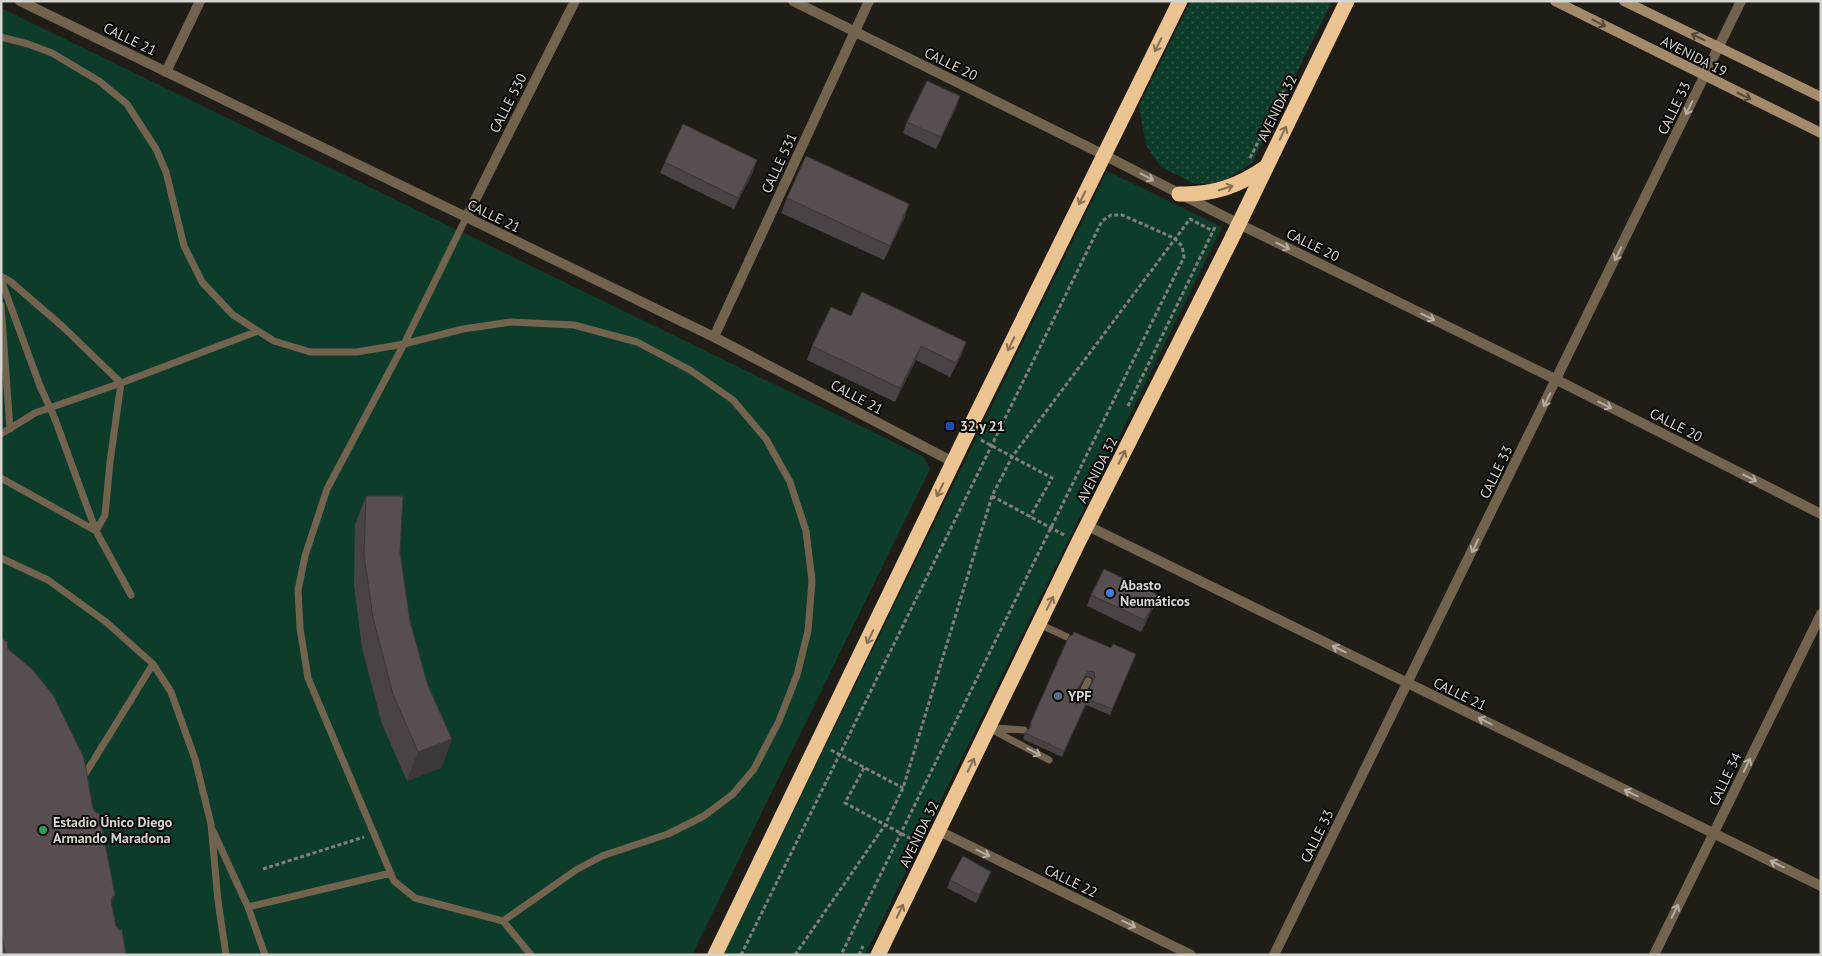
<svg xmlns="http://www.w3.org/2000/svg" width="1822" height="956" font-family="'PT Sans',sans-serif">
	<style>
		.grass { fill: url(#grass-dots) }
		.park { fill: #0d3d2a }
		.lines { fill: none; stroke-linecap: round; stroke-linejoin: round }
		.path { stroke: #807e78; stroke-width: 3; stroke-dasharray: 4 2.5; stroke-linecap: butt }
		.lane { stroke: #72634f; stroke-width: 7 }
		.street { stroke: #72634f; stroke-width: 10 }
		.secondary { stroke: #a38a6a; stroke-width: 10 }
		.highway { stroke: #ebc491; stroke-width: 15 }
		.lane-bridge { stroke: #72634f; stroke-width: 7 }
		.wall { fill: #4a4345; fill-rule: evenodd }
		.shaded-wall { fill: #3c3738 }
		.building { fill: #564e50; stroke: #3c3738; fill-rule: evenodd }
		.oneway { stroke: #564938 }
		.oneway2 { stroke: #856f52 }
		.oneway3 { stroke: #b3ada3 }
		.transit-dot { fill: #1a4fb4; stroke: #090806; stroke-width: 2 }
		.shop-dot { fill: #3f7fe0; stroke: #090806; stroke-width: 2 }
		.service-dot { fill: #5c6f8a; stroke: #090806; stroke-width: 2 }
		.leisure-dot { fill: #2e9e5b; stroke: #090806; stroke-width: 2 }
		.labels { text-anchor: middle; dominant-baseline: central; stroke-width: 4; stroke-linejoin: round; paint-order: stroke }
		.street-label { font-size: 14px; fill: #d6d5d0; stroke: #090806 }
		.poi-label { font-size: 14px; font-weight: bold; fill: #d6d5d0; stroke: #090806; text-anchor: start }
	</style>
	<defs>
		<pattern id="grass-dots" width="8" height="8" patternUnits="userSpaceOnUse" patternTransform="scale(1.25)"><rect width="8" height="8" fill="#0d3d2a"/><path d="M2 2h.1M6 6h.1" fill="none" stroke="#305848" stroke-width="1.8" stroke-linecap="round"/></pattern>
	</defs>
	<rect width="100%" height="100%" fill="#201d17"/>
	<path class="grass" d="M 1191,1 L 1332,1 L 1252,163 L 1222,182 L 1195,184 L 1161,167 L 1146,145 L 1139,106 Z"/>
	<path class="park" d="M 1,8 L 924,457 L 930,469 L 692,955 L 1,955 Z
		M 1107,171 L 1222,227 L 865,955 L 723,955 Z"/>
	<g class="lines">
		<path class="path" d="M 1250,158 L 1287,85
			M 1128,406 L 1216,225
			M 981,440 L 1052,478 L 1030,517
			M 992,496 L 1066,536
			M 831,750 L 903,788
			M 864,768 L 845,803 L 917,842
			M 263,869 L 364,837
			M 741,955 L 1102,221 L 1111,215 L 1122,215 L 1174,238 L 1182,246 L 1184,257 L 841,955
			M 795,955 L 885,825 L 903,788 L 992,496 L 1012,457 L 1190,219 L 1213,231
			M 859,955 L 863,946"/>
		<path class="lane" d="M 1,37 L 28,44 L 52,53 L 99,81 L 127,104 L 156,149 L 166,172 L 184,246 L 202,282 L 233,315 L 274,341 L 310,352 L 357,352 L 404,344 L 463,329 L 511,322 L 574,325 L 637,342 L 690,370 L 733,400 L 766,439 L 790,482 L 806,531 L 812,581 L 808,631 L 797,675 L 779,721 L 754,769 L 733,794 L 704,816 L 668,834 L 602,856 L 576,870 L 503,921
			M 466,218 L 404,344 L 327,489 L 305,556 L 298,590 L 300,628 L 308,678 L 394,881 L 415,898 L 503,921 L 531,955
			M 1,276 L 11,282 L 62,326 L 121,383 L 110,462 L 105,515 L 96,531 L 1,478
			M 1,280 L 40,386
			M 1,305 L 10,429
			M 55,419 L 96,531 L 131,595
			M 1,434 L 35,413 L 121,383 L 258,331
			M 1,558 L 48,580 L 106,622 L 153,664 L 171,692 L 195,759 L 211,824 L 218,901 L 226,955
			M 1039,624 L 1067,637
			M 1076,705 L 1088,681
			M 989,728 L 1049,760
			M 992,728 L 1024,730
			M 82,779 L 153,664
			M 213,831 L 248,907 L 265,955
			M 248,907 L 391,873"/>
		<path class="street" d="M 20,1 L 714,337 L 953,462
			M 793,1 L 1104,155 L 1239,224 L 1557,380 L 1821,514
			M 166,72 L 200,1
			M 466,218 L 575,1
			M 714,337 L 869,1
			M 1088,526 L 1821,886
			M 939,831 L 1191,955
			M 1274,955 L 1741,1
			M 1654,955 L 1821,614"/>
		<path class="secondary" d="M 1555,1 L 1821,133
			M 1624,1 L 1821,97"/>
		<path class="highway" d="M 1179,194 C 1213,195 1239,186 1266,167
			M 715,955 L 973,421 L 1180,1
			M 878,955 L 1078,543 L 1231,240 L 1347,1"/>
		<path class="lane-bridge" d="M 40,386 L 55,419"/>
	</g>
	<path class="wall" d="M 960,96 L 956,108 L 936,149 L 903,133 L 907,122 Z
		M 665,162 L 753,172 L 734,209 L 660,173 Z
		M 787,198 L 909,204 L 904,219 L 884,260 L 781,213 Z
		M 851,316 L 966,342 L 961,356 L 950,377 L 916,360 L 895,402 L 807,360 L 812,346 Z
		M 366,496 L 400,553 L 410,621 L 428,686 L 452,739 L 441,768 L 407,781 L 382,724 L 362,648 L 354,585 L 355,525 Z
		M 1091,595 L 1154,606 L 1141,632 L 1087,606 Z
		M 1,638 L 7,645 L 93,809 L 115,895 L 111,905 L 116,926 L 126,955 L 1,955 Z
		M 1111,648 L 1136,654 L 1110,715 L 1086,705 L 1062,757 L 1023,739 L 1025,733 L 1029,729 L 1031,722 ZM 1086,676 L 1092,678 L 1093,682 L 1083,702 L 1076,704 L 1073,702 L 1073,699 Z
		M 988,879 L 976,903 L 947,888 L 950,880 Z"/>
	<path class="shaded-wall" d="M 960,96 L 956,108 L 936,149 L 941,137 Z
		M 757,160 L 753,172 L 734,209 L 738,198 Z
		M 909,204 L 904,219 L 884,260 L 890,246 Z
		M 966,342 L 961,356 L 950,377 L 956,363 Z
		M 921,346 L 916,360 L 895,402 L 900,388 Z
		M 1158,595 L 1154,606 L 1141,632 L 1145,620 Z
		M 1088,671 L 1086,676 L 1071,703 L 1073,697 Z
		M 452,739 L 441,768 L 407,781 L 418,752 Z
		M 991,872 L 988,879 L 976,903 L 979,895 Z
		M 115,895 L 104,925 L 112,897 Z"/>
	<path class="building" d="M 927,81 L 960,96 L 941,137 L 907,122 Z
		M 683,124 L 757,160 L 738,198 L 665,162 Z
		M 806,156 L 909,204 L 890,246 L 787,198 Z
		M 862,292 L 966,342 L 956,363 L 921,346 L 900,388 L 812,346 L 831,307 L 851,316 Z
		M 366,496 L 403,496 L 400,553 L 410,621 L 428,686 L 452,739 L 418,752 L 393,694 L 373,618 L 364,555 Z
		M 1104,569 L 1158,595 L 1145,620 L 1091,595 Z
		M 1074,632 L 1111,648 L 1113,644 L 1136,654 L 1112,709 L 1088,699 L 1064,751 L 1025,733 L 1031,727 L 1031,722 L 1069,636 L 1073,635 ZM 1088,671 L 1094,672 L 1095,677 L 1083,702 L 1076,704 L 1073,702 L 1073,697 Z
		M 1,638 L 8,642 L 7,645 L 8,649 L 32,669 L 53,695 L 84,758 L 93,809 L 96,813 L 99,813 L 115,895 L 112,897 L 111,901 L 116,926 L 119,930 L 122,930 L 126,955 L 5,955 L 5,951 L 1,933 Z
		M 963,856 L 991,872 L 979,895 L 950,880 Z"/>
	<defs><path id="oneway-shaft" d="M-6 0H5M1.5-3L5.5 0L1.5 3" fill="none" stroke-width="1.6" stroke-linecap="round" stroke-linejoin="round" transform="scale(1.25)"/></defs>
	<g class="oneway">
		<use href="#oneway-shaft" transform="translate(1599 23) rotate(27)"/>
		<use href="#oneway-shaft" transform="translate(1698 37) rotate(-154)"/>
		<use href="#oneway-shaft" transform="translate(1744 96) rotate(26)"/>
	</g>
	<g class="oneway2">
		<use href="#oneway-shaft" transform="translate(1158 45) rotate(116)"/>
		<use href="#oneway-shaft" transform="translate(1283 133) rotate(-64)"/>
		<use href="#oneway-shaft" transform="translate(1226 188) rotate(-18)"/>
		<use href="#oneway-shaft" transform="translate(1082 198) rotate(116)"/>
		<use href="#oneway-shaft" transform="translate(1011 344) rotate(116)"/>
		<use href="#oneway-shaft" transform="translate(1122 457) rotate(-63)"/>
		<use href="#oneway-shaft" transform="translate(940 490) rotate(116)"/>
		<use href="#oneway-shaft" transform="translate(1050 603) rotate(-64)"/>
		<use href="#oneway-shaft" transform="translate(870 637) rotate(116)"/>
		<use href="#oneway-shaft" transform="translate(971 765) rotate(-64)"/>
		<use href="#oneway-shaft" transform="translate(900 911) rotate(-64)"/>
	</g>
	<g class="oneway3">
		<use href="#oneway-shaft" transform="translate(1689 108) rotate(116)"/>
		<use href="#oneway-shaft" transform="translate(1147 177) rotate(28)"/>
		<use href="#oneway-shaft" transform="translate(1283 246) rotate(26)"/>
		<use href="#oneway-shaft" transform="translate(1618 254) rotate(116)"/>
		<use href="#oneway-shaft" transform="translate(1428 317) rotate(26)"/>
		<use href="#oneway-shaft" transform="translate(1547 400) rotate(116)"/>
		<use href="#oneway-shaft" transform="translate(1605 405) rotate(27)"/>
		<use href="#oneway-shaft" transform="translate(1750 478) rotate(27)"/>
		<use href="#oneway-shaft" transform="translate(1475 546) rotate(116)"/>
		<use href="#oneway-shaft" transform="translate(1339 649) rotate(-154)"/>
		<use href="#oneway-shaft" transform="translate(1485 721) rotate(-154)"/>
		<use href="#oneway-shaft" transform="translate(1034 752) rotate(28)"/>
		<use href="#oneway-shaft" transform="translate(1747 765) rotate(-64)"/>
		<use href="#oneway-shaft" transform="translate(1631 793) rotate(-154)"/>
		<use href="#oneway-shaft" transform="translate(983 853) rotate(26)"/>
		<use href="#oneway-shaft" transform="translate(1777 864) rotate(-154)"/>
		<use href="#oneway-shaft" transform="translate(1675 911) rotate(-64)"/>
		<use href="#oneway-shaft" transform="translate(1129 924) rotate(26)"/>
	</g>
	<rect class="transit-dot" x="945" y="421" width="10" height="10" rx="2.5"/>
	<circle class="shop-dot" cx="1110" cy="593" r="5"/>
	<circle class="service-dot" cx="1058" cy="696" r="5"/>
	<circle class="leisure-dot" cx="43" cy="830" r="5"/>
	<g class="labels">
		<g class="street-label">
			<text transform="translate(130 39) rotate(26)">CALLE 21</text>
			<text transform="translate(1694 56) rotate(27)">AVENIDA 19</text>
			<text transform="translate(951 64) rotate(26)">CALLE 20</text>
			<text transform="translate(508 103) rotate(-63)">CALLE 530</text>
			<text transform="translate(1277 108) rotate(-64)">AVENIDA 32</text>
			<text transform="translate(1674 108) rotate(-64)">CALLE 33</text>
			<text transform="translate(779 163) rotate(-65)">CALLE 531</text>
			<text transform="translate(494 216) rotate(26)">CALLE 21</text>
			<text transform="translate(1313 245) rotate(26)">CALLE 20</text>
			<text transform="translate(857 397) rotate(28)">CALLE 21</text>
			<text transform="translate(1676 425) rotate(27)">CALLE 20</text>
			<text transform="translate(1097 470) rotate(-63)">AVENIDA 32</text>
			<text transform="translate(1496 472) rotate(-64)">CALLE 33</text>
			<text transform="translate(1460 694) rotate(26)">CALLE 21</text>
			<text transform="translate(1725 779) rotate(-64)">CALLE 34</text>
			<text transform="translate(919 834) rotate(-64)">AVENIDA 32</text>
			<text transform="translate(1317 836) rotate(-64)">CALLE 33</text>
			<text transform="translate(1071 881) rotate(26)">CALLE 22</text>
		</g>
		<g class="poi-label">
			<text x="960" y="426">32 y 21</text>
			<text x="1120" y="585">Abasto<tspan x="1120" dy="16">Neumáticos</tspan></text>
			<text x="1068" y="696">YPF</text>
			<text x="53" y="822">Estadio Único Diego<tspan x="53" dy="16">Armando Maradona</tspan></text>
		</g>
	</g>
	<rect width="1822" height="956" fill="none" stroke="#d6d5d0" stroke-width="5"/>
</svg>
